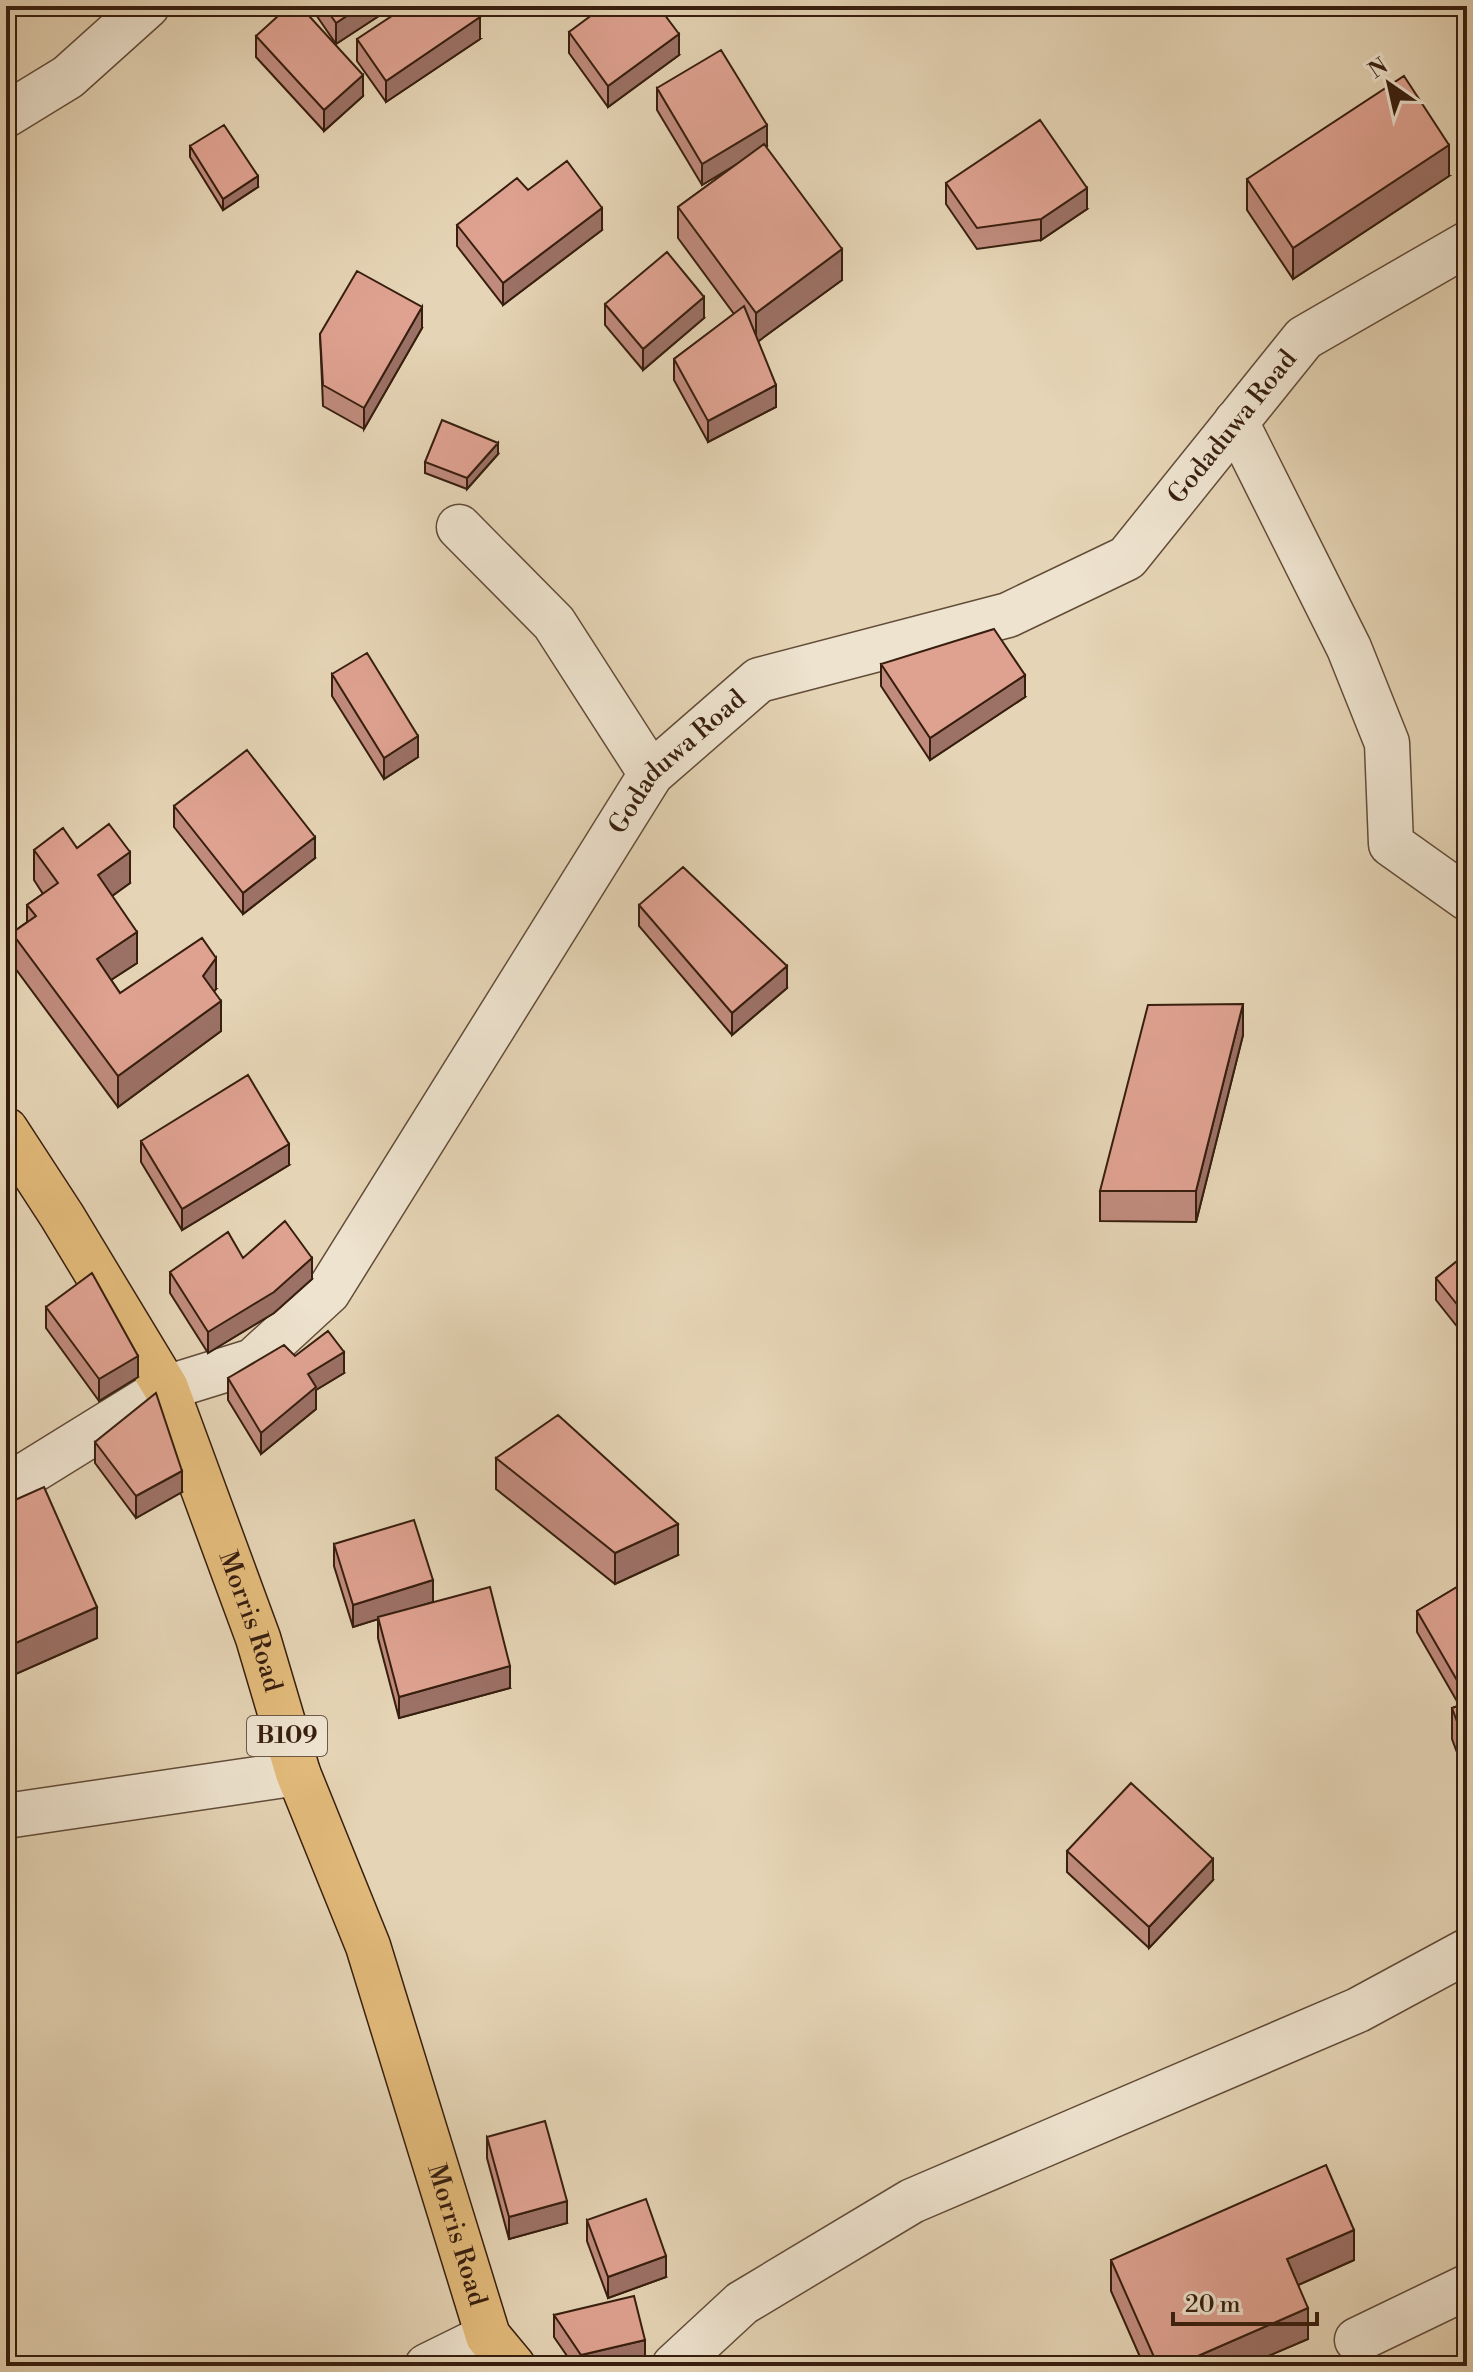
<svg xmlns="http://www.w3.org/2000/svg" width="1473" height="2372" font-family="'Libre Bodoni',serif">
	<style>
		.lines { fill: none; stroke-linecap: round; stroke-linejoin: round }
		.minor-casing { stroke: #624c38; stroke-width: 47 }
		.major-casing { stroke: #371e0e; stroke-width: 47 }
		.minor { stroke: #eee3cf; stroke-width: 44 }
		.major { stroke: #e2ba7a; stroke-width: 44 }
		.wall { fill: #c08b7d; stroke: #371e0e; stroke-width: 2 }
		.shaded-wall { fill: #9c7166; stroke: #371e0e; stroke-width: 2 }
		.building { fill: #dfa291; stroke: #371e0e; stroke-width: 2 }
		.labels { text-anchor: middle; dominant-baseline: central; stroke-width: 8; stroke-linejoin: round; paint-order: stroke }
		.shield { fill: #eee3cf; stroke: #6e5948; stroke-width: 2 }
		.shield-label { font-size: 24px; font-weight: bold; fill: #371e0e }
		.street-label { font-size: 26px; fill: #371e0e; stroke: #eee3cf }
	</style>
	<rect width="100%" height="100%" fill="#e5d4b5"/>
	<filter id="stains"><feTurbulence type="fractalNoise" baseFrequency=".0025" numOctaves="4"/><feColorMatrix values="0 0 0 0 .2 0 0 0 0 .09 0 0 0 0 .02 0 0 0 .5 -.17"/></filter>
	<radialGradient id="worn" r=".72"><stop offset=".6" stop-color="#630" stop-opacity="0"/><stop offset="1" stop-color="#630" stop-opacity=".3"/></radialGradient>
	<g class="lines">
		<defs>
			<g id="minor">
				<path d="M 6,115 L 68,77 L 147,6"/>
				<path d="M 1236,422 L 1349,648 L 1387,743 L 1391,844 L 1467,898"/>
				<path d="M 459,527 L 554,623 L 651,774"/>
				<path id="s1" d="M 6,1487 L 166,1388 L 253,1361 L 328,1292 L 651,774 L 759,680 L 1008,615 L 1127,558 L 1304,338 L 1467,244"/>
				<path d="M 6,1816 L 298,1773"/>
				<path d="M 1357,2340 L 1467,2287"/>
				<path d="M 427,2366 L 488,2336"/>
				<path d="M 674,2366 L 742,2303 L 912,2201 L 1358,2010 L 1467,1951"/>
			</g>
			<g id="major">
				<path id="s2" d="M 6,1130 L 62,1216 L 166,1388 L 258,1638 L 298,1773 L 368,1946 L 488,2336 L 513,2366"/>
			</g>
		</defs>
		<use href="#minor" class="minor-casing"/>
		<use href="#major" class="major-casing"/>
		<use href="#minor" class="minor"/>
		<use href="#major" class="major"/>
	</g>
	<path class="wall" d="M 310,6 L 394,6 L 336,44 Z
		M 569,32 L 679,55 L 608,107 L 569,53 Z
		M 256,36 L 363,96 L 324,131 L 256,57 Z
		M 357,39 L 480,39 L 386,102 L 357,61 Z
		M 657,88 L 767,146 L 766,147 L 842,280 L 758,341 L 776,407 L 708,442 L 674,380 L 674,359 L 734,314 L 678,238 L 678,207 L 733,167 L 702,185 L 657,110 Z
		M 190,146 L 258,187 L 223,210 L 190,157 Z
		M 1449,176 L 1293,279 L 1247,210 L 1247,179 Z
		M 946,183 L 1087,209 L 1041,240 L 977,249 L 946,204 Z
		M 528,190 L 602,230 L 503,305 L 457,246 L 457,225 Z
		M 605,304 L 704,318 L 643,370 L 605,325 Z
		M 422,328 L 364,429 L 323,406 L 320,334 Z
		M 498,454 L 467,489 L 425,473 L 425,462 Z
		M 881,664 L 1025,697 L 930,760 L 881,686 Z
		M 332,674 L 418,757 L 384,779 L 332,696 Z
		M 174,806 L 315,858 L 243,914 L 174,827 Z
		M 77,848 L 130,883 L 112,896 L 137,963 L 111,980 L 120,993 L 216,989 L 214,991 L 221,1031 L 118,1107 L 12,964 L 12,933 L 27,922 L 27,905 L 43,894 L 34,880 L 34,850 Z
		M 639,905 L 787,988 L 732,1035 L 639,926 Z
		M 1243,1035 L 1196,1222 L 1100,1221 L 1100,1191 Z
		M 141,1141 L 289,1165 L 182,1230 L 141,1162 Z
		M 1467,1253 L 1467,1339 L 1436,1300 L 1436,1278 Z
		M 243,1258 L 312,1279 L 274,1313 L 208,1353 L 170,1293 L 170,1272 Z
		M 46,1307 L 138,1377 L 99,1401 L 46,1328 Z
		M 295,1356 L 344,1373 L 316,1390 L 316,1409 L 261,1454 L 228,1400 L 228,1378 Z
		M 95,1442 L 182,1492 L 136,1518 L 95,1463 Z
		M 496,1458 L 678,1555 L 615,1584 L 496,1489 Z
		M 6,1504 L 97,1638 L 9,1677 L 6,1669 Z
		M 334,1544 L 433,1602 L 413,1608 L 510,1688 L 399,1718 L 378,1638 L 378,1619 L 353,1627 L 334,1566 Z
		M 1467,1581 L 1458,1703 L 1417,1632 L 1417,1611 Z
		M 1467,1703 L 1467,1779 L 1452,1739 L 1452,1708 Z
		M 1067,1851 L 1213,1880 L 1149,1948 L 1067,1872 Z
		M 487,2137 L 567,2223 L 509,2239 L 487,2158 Z
		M 587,2220 L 666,2277 L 608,2298 L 587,2241 Z
		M 1111,2260 L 1354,2260 L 1298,2285 L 1308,2339 L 1245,2366 L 1144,2366 L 1111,2291 Z
		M 554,2315 L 645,2362 L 627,2366 L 574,2366 L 554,2337 Z"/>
	<path class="shaded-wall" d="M 362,6 L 394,6 L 336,44 L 336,23 Z
		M 480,17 L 480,39 L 386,102 L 386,81 Z
		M 679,34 L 679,55 L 608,107 L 608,86 Z
		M 363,75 L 363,96 L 324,131 L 324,110 Z
		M 767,125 L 767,146 L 702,185 L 702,164 Z
		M 1449,145 L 1449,176 L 1293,279 L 1293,248 Z
		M 258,176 L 258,187 L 223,210 L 223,199 Z
		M 1087,188 L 1087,209 L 1041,240 L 1041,219 Z
		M 602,208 L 602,230 L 503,305 L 503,283 Z
		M 842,249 L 842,280 L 756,343 L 756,313 Z
		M 704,297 L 704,318 L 643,370 L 643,349 Z
		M 422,307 L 422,328 L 364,429 L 364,408 Z
		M 776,385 L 776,407 L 708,442 L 708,421 Z
		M 498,443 L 498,454 L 467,489 L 467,478 Z
		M 1025,675 L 1025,697 L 930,760 L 930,738 Z
		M 418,736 L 418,757 L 384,779 L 384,758 Z
		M 315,837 L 315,858 L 243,914 L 243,893 Z
		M 130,852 L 130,883 L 98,906 L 98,875 Z
		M 137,932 L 137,963 L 97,989 L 97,959 Z
		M 216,958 L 216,989 L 203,1007 L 203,976 Z
		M 787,966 L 787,988 L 732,1035 L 732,1013 Z
		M 221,1001 L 221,1031 L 118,1107 L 118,1076 Z
		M 1243,1004 L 1243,1035 L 1196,1222 L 1196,1191 Z
		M 289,1144 L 289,1165 L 182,1230 L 182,1209 Z
		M 312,1258 L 312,1279 L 274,1313 L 208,1353 L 208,1332 Z
		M 344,1352 L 344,1373 L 316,1390 L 316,1409 L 261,1454 L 261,1433 L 308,1374 Z
		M 138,1356 L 138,1377 L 99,1401 L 99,1379 Z
		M 182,1471 L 182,1492 L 136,1518 L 136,1496 Z
		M 678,1524 L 678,1555 L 615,1584 L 615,1553 Z
		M 433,1580 L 433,1602 L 353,1627 L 353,1605 Z
		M 97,1607 L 97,1638 L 9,1677 L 9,1646 Z
		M 510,1666 L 510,1688 L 399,1718 L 399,1697 Z
		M 1467,1676 L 1467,1698 L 1458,1703 L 1458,1682 Z
		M 1213,1859 L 1213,1880 L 1149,1948 L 1149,1927 Z
		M 567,2201 L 567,2223 L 509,2239 L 509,2217 Z
		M 1354,2230 L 1354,2260 L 1287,2290 L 1287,2259 Z
		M 666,2256 L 666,2277 L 608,2298 L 608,2277 Z
		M 1308,2308 L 1308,2339 L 1245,2366 L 1175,2366 Z
		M 645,2340 L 645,2362 L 627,2366 L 581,2366 L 581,2355 Z"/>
	<path class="building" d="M 289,6 L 300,6 L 363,75 L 324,110 L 256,36 Z
		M 324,6 L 362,6 L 336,23 Z
		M 407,6 L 472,6 L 480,17 L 386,81 L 357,39 Z
		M 604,6 L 658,6 L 679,34 L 608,86 L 569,32 Z
		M 721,50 L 767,125 L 702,164 L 657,88 Z
		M 1404,76 L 1449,145 L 1293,248 L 1247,179 Z
		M 1040,120 L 1087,188 L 1041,219 L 977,228 L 946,183 Z
		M 224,125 L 258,176 L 223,199 L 190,146 Z
		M 764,144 L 842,249 L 756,313 L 678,207 Z
		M 567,161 L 602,208 L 503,283 L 457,225 L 517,178 L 528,190 Z
		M 667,252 L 704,297 L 643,349 L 605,304 Z
		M 357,271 L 422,307 L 364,408 L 323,385 L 320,334 Z
		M 744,306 L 776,385 L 708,421 L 674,359 Z
		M 442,420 L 498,443 L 467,478 L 425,462 Z
		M 994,629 L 1025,675 L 930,738 L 881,664 Z
		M 367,653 L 418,736 L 384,758 L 332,674 Z
		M 247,750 L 315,837 L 243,893 L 174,806 Z
		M 109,824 L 130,852 L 98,875 L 137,932 L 97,959 L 120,993 L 202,938 L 216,958 L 203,976 L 221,1001 L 118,1076 L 12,933 L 36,916 L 27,905 L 58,883 L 34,850 L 63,828 L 77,848 Z
		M 683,867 L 787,966 L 732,1013 L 639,905 Z
		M 1243,1004 L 1196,1191 L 1100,1191 L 1148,1005 Z
		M 248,1075 L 289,1144 L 182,1209 L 141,1141 Z
		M 285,1221 L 312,1258 L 274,1292 L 208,1332 L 170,1272 L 228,1232 L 243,1258 Z
		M 1467,1253 L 1467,1317 L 1436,1278 Z
		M 92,1273 L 138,1356 L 99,1379 L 46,1307 Z
		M 328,1331 L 344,1352 L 308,1374 L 316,1387 L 261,1433 L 228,1378 L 284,1345 L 295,1356 Z
		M 156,1393 L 182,1471 L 136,1496 L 95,1442 Z
		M 558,1415 L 678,1524 L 615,1553 L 496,1458 Z
		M 44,1487 L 97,1607 L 9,1646 L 6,1638 L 6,1504 Z
		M 414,1520 L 433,1580 L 353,1605 L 334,1544 Z
		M 1467,1581 L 1467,1676 L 1458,1682 L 1417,1611 Z
		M 490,1587 L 510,1666 L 399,1697 L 378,1617 Z
		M 1467,1703 L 1467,1748 L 1452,1708 Z
		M 1131,1783 L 1213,1859 L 1149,1927 L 1067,1851 Z
		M 545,2121 L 567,2201 L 509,2217 L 487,2137 Z
		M 1326,2165 L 1354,2230 L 1287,2259 L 1308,2308 L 1175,2366 L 1158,2366 L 1111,2260 Z
		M 646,2199 L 666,2256 L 608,2277 L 587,2220 Z
		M 634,2296 L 645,2340 L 581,2355 L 554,2315 Z"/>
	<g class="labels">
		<rect class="shield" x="247" y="1716" width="80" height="40" rx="6"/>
		<g class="shield-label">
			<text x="287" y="1736">B109</text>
		</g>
		<g class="street-label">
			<text stroke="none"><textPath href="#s1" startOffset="1692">Godaduwa Road</textPath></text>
			<text stroke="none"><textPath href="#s1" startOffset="1018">Godaduwa Road</textPath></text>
			<text stroke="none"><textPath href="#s2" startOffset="552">Morris Road</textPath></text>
			<text stroke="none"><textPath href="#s2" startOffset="1200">Morris Road</textPath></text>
		</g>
	</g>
	<rect width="1473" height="2372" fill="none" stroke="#e5d4b5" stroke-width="32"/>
	<rect x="8" y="8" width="1457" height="2356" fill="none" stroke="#371e0e" stroke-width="4"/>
	<rect x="16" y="16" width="1441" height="2340" fill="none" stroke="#371e0e" stroke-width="2"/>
	<g transform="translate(1389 84) rotate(326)" stroke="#eee3cf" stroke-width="6" paint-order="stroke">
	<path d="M0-6L14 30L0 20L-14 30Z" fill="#371e0e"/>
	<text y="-12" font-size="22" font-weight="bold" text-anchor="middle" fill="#371e0e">N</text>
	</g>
	<path d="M1173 2312v12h144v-12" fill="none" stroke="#371e0e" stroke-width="4"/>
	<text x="1185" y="2312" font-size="24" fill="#371e0e" stroke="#eee3cf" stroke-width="6" paint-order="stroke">20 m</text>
	<rect width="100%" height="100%" filter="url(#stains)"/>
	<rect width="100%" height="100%" fill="url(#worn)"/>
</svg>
